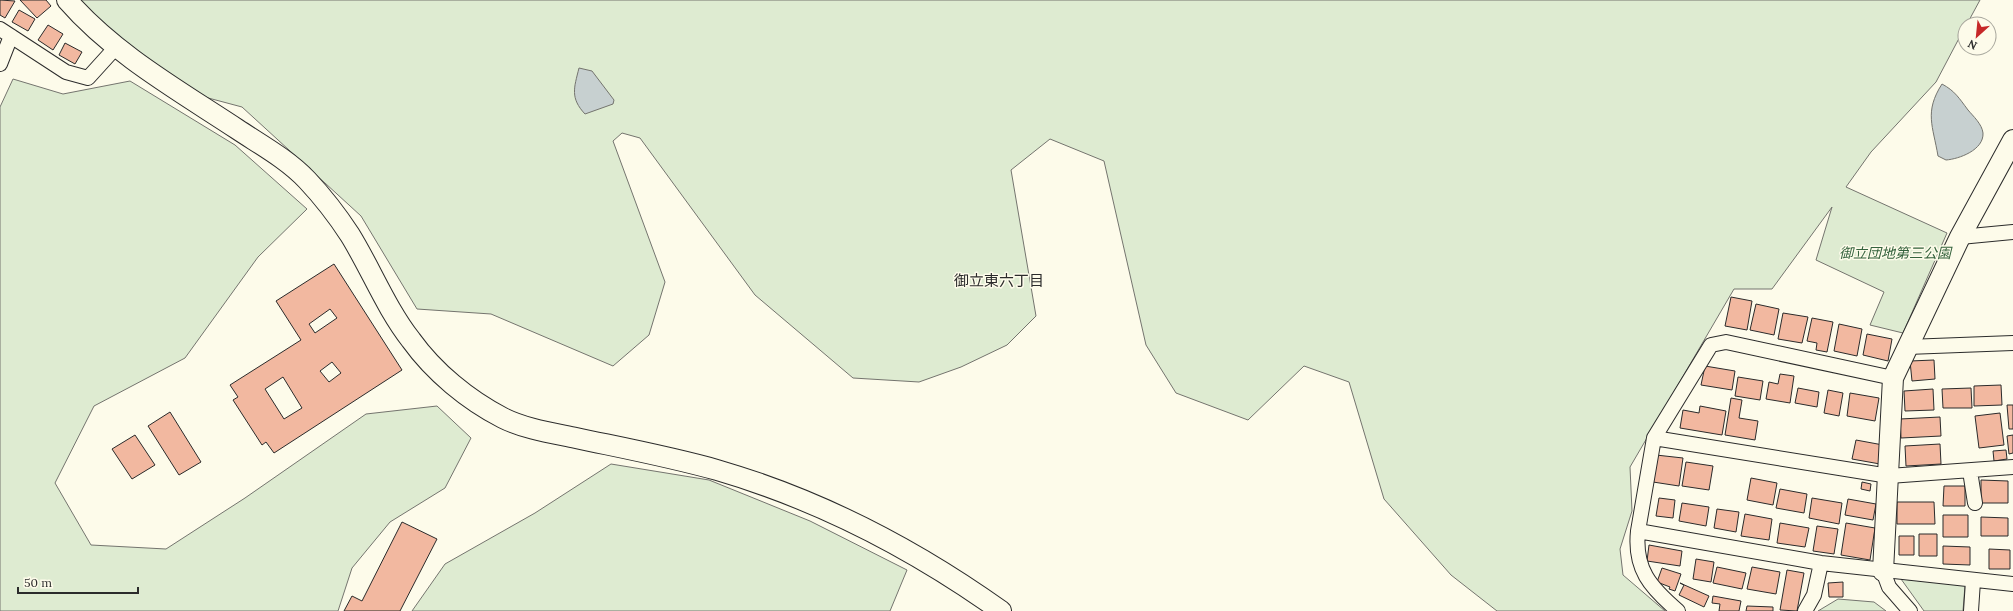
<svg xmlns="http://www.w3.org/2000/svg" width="2013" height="611" font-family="Lora,'Noto Sans JP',serif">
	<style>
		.green { fill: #deebd1; stroke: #74746e }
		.water { fill: #c7d0d0; stroke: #74746e }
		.building { fill: #f2b8a0; stroke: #2b2b2b; fill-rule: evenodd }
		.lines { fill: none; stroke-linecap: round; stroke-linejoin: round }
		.street-casing { stroke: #2b2b2b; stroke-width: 16 }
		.secondary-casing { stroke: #2b2b2b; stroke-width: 22 }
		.street { stroke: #fdfbea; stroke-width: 14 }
		.secondary { stroke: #fdfbea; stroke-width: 20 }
		.labels { text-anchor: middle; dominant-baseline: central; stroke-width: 3; stroke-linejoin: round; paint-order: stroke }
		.park-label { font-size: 14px; font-style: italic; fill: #34623c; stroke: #fdfbea }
		.neighbourhood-label { font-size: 15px; fill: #2b2b2b; stroke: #fdfbea }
	</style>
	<rect width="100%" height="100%" fill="#fdfbea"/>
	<path class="green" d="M 74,0 L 1980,0 L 1967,24 L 1965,24 L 1965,27 L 1936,82 L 1871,152 L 1846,187 L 1947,233 L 1903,333 L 1870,325 L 1884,292 L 1816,260 L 1832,207 L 1772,289 L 1734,289 L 1630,467 L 1632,511 L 1620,549 L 1623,575 L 1665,611 L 1497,611 L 1451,575 L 1384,499 L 1349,382 L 1304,366 L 1248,420 L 1176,393 L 1146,345 L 1104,161 L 1050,139 L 1011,170 L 1036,316 L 1007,345 L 961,367 L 919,382 L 853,378 L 755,295 L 640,138 L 622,133 L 613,141 L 665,282 L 649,335 L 613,366 L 491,314 L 417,309 L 361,216 L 242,107 L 197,95 L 79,7 Z
		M 13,79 L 63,94 L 130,81 L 235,145 L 307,209 L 258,257 L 185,358 L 94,406 L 55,483 L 91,545 L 166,549 L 245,498 L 366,414 L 437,406 L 471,438 L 445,488 L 390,522 L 352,568 L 338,611 L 0,611 L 0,107 Z
		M 611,464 L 709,480 L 810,521 L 907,570 L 890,611 L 412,611 L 445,564 L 535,513 Z
		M 1901,579 L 1965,585 L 1963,611 L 1924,611 Z
		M 1838,599 L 1874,602 L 1886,611 L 1818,611 Z"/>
	<path class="water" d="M 579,68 L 592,71 L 614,100 L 613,104 L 585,114 C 570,98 574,88 579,68 Z
		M 1942,84 C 1955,91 1959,98 1968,110 C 1973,116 1982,124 1983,133 C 1984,150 1959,159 1946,160 L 1938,156 C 1933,126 1924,112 1942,84 Z"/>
	<path class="building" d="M 0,0 L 15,1 L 5,18 L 0,15 Z
		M 20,0 L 46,0 L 51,6 L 37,18 Z
		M 19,10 L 35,19 L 28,31 L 12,22 Z
		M 48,25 L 63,34 L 53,50 L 38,40 Z
		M 65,43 L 82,52 L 75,64 L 59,55 Z
		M 334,264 L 402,370 L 274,453 L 266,442 L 262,445 L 233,400 L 238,397 L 230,385 L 301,340 L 276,301 ZM 330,309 L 337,318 L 315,333 L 309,324 ZM 332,362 L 341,373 L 329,382 L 320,371 ZM 283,377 L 302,408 L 284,419 L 265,389 Z
		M 1731,297 L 1752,301 L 1747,330 L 1725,326 Z
		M 1756,304 L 1779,309 L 1774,335 L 1750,330 Z
		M 1783,313 L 1808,317 L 1802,343 L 1778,339 Z
		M 1812,318 L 1833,322 L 1827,352 L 1816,350 L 1817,343 L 1807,341 Z
		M 1839,324 L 1862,329 L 1857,356 L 1834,351 Z
		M 1867,334 L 1892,339 L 1888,361 L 1863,355 Z
		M 1934,360 L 1935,379 L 1912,381 L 1910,361 Z
		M 1705,366 L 1735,371 L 1732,390 L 1701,385 Z
		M 1780,374 L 1794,376 L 1790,403 L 1766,399 L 1769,382 L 1778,384 Z
		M 1738,377 L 1763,381 L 1760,400 L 1735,396 Z
		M 2001,385 L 2002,405 L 1974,406 L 1974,386 Z
		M 1798,388 L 1819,392 L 1817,407 L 1795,403 Z
		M 1971,388 L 1972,408 L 1943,408 L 1942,389 Z
		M 1933,389 L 1934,410 L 1905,411 L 1904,391 Z
		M 1828,390 L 1843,393 L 1839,416 L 1824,413 Z
		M 1850,393 L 1879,398 L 1875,421 L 1847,416 Z
		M 1731,398 L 1742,400 L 1739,418 L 1758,421 L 1755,440 L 1725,435 Z
		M 2007,405 L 2013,405 L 2013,429 L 2009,429 Z
		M 1700,406 L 1726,411 L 1722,435 L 1680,428 L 1683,410 L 1699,413 Z
		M 170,412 L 201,462 L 179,475 L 148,426 Z
		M 2000,413 L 2004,445 L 1979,448 L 1975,416 Z
		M 1940,417 L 1941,436 L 1901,438 L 1900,419 Z
		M 135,435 L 155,465 L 132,479 L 112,449 Z
		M 2013,435 L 2013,453 L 2009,454 L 2007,436 Z
		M 1856,440 L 1883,445 L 1880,464 L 1852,459 Z
		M 1940,444 L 1941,464 L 1906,466 L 1905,446 Z
		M 2006,450 L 2007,459 L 1994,461 L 1993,451 Z
		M 1656,455 L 1683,458 L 1679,486 L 1653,482 Z
		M 1686,462 L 1713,466 L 1709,490 L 1682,486 Z
		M 1751,478 L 1777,483 L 1773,505 L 1747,500 Z
		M 1981,480 L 2008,481 L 2008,503 L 1981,503 Z
		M 1862,482 L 1871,484 L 1870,491 L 1861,489 Z
		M 1944,486 L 1965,486 L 1965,506 L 1943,506 Z
		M 1780,489 L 1807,494 L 1804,513 L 1776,508 Z
		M 1659,498 L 1675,500 L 1673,518 L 1656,516 Z
		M 1812,498 L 1842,503 L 1839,524 L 1809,518 Z
		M 1848,499 L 1876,504 L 1873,520 L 1845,515 Z
		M 1897,502 L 1934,502 L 1935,524 L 1897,524 Z
		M 1682,503 L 1709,507 L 1706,526 L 1679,521 Z
		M 1717,509 L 1739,512 L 1736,532 L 1714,528 Z
		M 1745,514 L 1772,519 L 1769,540 L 1741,536 Z
		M 1943,515 L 1968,515 L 1968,537 L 1943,537 Z
		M 1981,517 L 2008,518 L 2008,536 L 1981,536 Z
		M 402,522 L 437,539 L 400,611 L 344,611 L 352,596 L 362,601 Z
		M 1780,523 L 1809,528 L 1805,547 L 1777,543 Z
		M 1846,523 L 1875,528 L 1870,560 L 1841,555 Z
		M 1817,526 L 1838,529 L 1834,554 L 1813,551 Z
		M 1919,534 L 1937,534 L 1937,556 L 1919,556 Z
		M 1899,536 L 1914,536 L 1914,555 L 1899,555 Z
		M 1649,545 L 1682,551 L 1680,566 L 1647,561 Z
		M 1943,546 L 1970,547 L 1970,565 L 1943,564 Z
		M 1989,549 L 2010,550 L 2010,569 L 1989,569 Z
		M 1696,559 L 1714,562 L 1711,582 L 1693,579 Z
		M 1717,567 L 1746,573 L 1742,589 L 1713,583 Z
		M 1752,567 L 1780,572 L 1776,594 L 1747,589 Z
		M 1662,568 L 1681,574 L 1675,591 L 1669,589 L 1670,587 L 1657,582 Z
		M 1787,570 L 1804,573 L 1797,611 L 1780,610 Z
		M 1843,582 L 1843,597 L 1829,597 L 1828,583 Z
		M 1680,583 L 1709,596 L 1704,607 L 1679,595 L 1684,585 Z
		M 1713,596 L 1741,601 L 1739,611 L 1719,611 L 1720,604 L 1712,603 Z
		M 1747,606 L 1773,607 L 1773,611 L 1746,611 Z"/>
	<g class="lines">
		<defs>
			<path id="street" d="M 0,29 L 66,72 L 88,78 L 117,46
				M 0,64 L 11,36
				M 1960,237 L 2013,232
				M 1907,347 L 2013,343
				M 1893,378 L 1726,342 L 1711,345 L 1654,438 L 1638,531 L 1821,563 L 2013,584
				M 1654,438 L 1889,476 L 2013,467
				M 1970,471 L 1975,503
				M 1638,531 C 1634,569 1650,587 1678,611
				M 1883,571 L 1889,587 L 1910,611
				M 1805,611 L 1814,595 L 1821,563
				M 1971,611 L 1973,581"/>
			<path id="secondary" d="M 67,0 C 114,54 178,90 237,129 C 261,145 287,159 307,180 C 323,197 337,215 350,235 C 371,269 386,308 411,340 C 434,372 468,400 503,418 C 525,429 552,433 576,438 C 623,448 671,457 717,470 C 820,500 914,549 1001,611
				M 1883,571 L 1893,378 L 1960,237 L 2013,140"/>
		</defs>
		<use href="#street" class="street-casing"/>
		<use href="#secondary" class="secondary-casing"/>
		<use href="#street" class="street"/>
		<use href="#secondary" class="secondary"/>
	</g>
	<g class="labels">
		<g class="park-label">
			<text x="1895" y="253">御立団地第三公園</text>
		</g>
		<g class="neighbourhood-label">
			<text x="999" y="280">御立東六丁目</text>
		</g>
	</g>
	<g transform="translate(1977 36) rotate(207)"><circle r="19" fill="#fdfbea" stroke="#a9a89e"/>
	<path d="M0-3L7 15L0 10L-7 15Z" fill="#c62828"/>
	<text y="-6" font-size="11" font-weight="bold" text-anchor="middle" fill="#2b2b2b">N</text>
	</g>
	<path d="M18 587v6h120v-6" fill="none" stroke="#2b2b2b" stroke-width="2"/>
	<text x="24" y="587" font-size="12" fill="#2b2b2b" stroke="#fdfbea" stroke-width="3" paint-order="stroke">50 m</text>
</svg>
